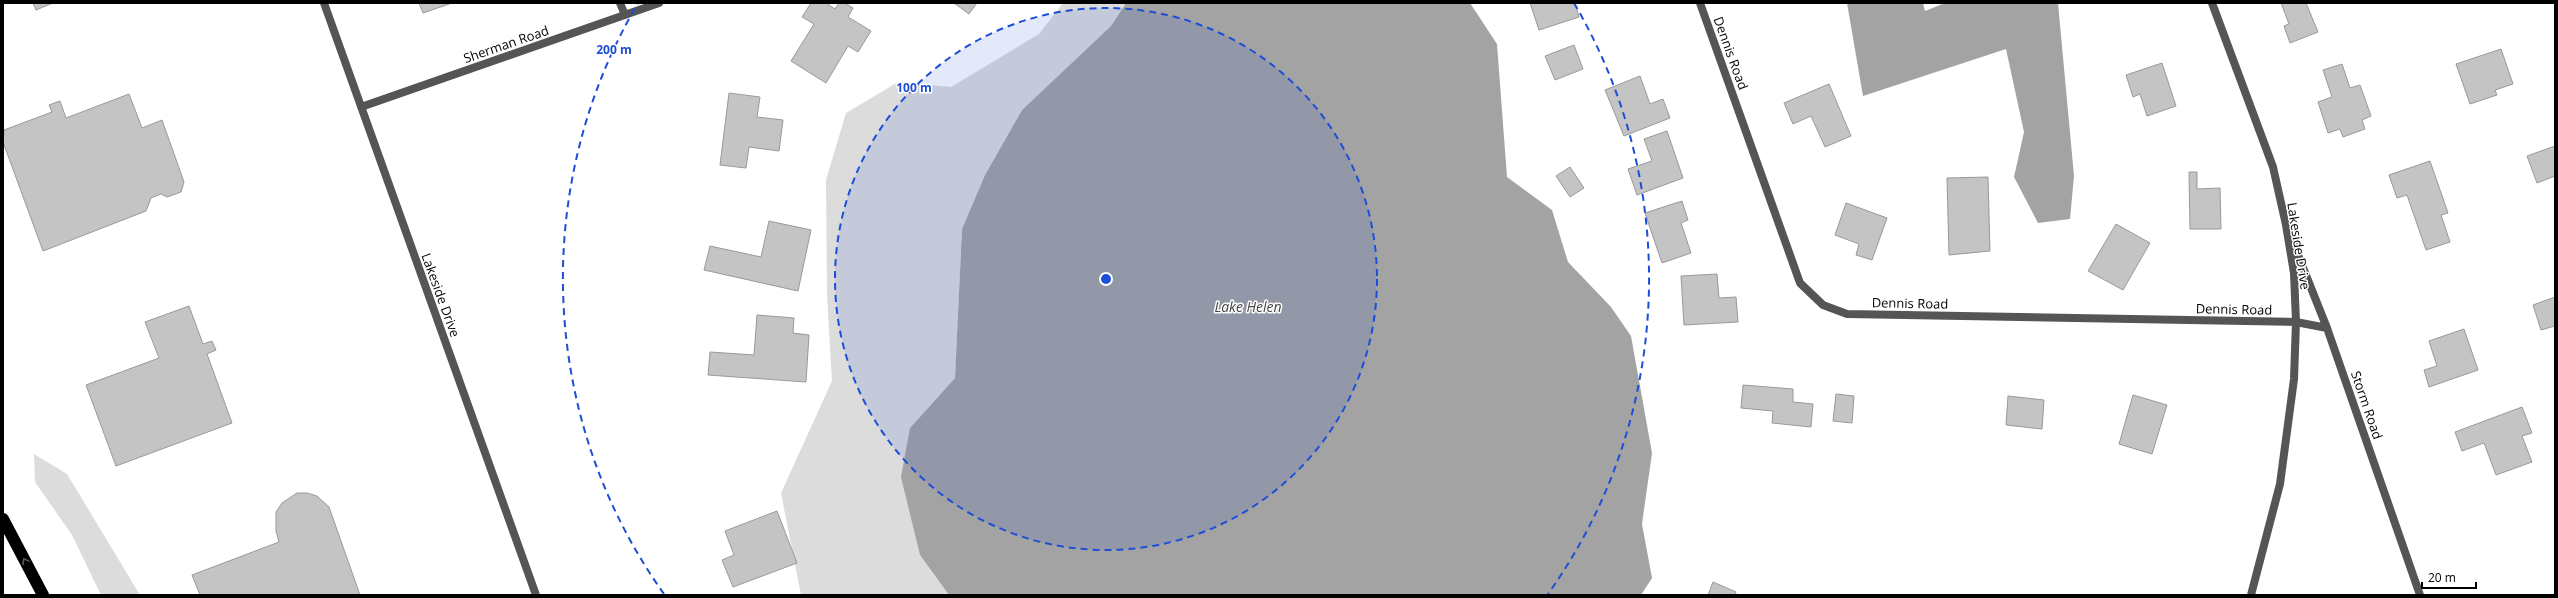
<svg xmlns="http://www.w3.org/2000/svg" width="2558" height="598" font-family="'Open Sans',sans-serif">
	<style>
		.green { fill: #dcdcdc }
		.water { fill: #a3a3a3 }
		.building { fill: #c4c4c4; stroke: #999 }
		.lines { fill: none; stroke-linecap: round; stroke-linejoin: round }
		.street { stroke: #555; stroke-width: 8 }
		.highway { stroke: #000; stroke-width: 12 }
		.oneway { stroke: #595959 }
		.ring { fill: none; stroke: #1d4ed8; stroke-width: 2; stroke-dasharray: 7 5 }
		.labels { text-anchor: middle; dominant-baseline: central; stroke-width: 3; stroke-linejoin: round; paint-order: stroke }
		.street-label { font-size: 13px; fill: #000; stroke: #fff }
		.water-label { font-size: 14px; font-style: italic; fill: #444; stroke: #fff }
		.centre { fill: #1d4ed8; stroke: #fff; stroke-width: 2 }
		.ring-label { font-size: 12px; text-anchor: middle; font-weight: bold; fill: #1d4ed8; stroke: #fff; stroke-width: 3; stroke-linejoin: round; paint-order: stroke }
	</style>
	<rect width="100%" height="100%" fill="#fff"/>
	<path class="green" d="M 1063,3 L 1126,3 L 1111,26 L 1022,110 L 985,175 L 962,229 L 955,378 L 910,428 L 920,555 L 949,595 L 801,595 L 781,493 L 832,381 L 827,295 L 826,180 L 846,113 L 898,82 L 951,87 L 1039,34 Z
		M 34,454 L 67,474 L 140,595 L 101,595 L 72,535 L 35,482 Z"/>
	<path class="water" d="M 1126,3 L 1470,3 L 1497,44 L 1507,177 L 1552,210 L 1568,262 L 1611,307 L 1631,336 L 1652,453 L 1642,524 L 1652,578 L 1641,595 L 949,595 L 920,555 L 901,477 L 910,428 L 955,378 L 962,229 L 985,175 L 1022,110 L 1111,26 Z
		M 1847,3 L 1923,3 L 1925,11 L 1945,3 L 2058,3 L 2074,176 L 2070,219 L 2038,223 L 2014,177 L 2024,132 L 2006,49 L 1863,96 Z"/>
	<path class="building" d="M 33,3 L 53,3 L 36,10 Z
		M 419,3 L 452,3 L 423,13 Z
		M 811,3 L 826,3 L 835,9 L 839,3 L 845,3 L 853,8 L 848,17 L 871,31 L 858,52 L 848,46 L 826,83 L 791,61 L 814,24 L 802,17 Z
		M 954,3 L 977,3 L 969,14 Z
		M 1530,3 L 1575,3 L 1579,17 L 1539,30 Z
		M 2281,3 L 2306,3 L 2318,32 L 2290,43 L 2284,26 L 2289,24 Z
		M 1574,45 L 1583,69 L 1555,80 L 1545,56 Z
		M 2501,49 L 2513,84 L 2495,90 L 2497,95 L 2470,104 L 2456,64 Z
		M 2162,63 L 2176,106 L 2147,116 L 2140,94 L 2133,97 L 2126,75 Z
		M 2342,64 L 2350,88 L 2360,85 L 2371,116 L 2362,120 L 2365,129 L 2343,137 L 2340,129 L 2328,133 L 2318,102 L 2332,97 L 2323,70 Z
		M 1640,76 L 1650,104 L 1663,99 L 1670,118 L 1624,136 L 1605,90 Z
		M 1829,84 L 1851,136 L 1825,147 L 1811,116 L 1793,124 L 1784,103 Z
		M 729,93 L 760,97 L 757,117 L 783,120 L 779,151 L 749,147 L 746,168 L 720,165 Z
		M 129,94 L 142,128 L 162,120 L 184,182 L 181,192 L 167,197 L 161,194 L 151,198 L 146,211 L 43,251 L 3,142 L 4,130 L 52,112 L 49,105 L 60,101 L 66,118 Z
		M 1667,131 L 1683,178 L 1637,195 L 1628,169 L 1652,161 L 1644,139 Z
		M 2555,146 L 2555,176 L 2537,183 L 2527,156 Z
		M 2430,161 L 2448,213 L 2441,215 L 2450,242 L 2426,250 L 2407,195 L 2397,198 L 2389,175 Z
		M 1570,167 L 1584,188 L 1570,197 L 1556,176 Z
		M 2189,172 L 2197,172 L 2197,189 L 2220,188 L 2221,229 L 2190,229 Z
		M 1988,177 L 1990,251 L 1949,255 L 1947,178 Z
		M 1682,201 L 1688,220 L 1681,223 L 1691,253 L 1662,263 L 1645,213 Z
		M 1846,203 L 1887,218 L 1872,260 L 1856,255 L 1859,244 L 1835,235 Z
		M 769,221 L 811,230 L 798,291 L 704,270 L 710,246 L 761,257 Z
		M 2116,224 L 2150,243 L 2123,290 L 2088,271 Z
		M 1717,274 L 1719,298 L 1736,297 L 1738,322 L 1684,325 L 1681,276 Z
		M 2555,297 L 2555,326 L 2541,330 L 2533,305 Z
		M 189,306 L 203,344 L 212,341 L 216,350 L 207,354 L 232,423 L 116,466 L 86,385 L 159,358 L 145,322 Z
		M 757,315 L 794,318 L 793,333 L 809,335 L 806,382 L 708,375 L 710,352 L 754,355 Z
		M 2464,329 L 2478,370 L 2429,387 L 2424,370 L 2437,366 L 2429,341 Z
		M 1743,385 L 1793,389 L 1793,402 L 1813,404 L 1811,427 L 1772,423 L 1773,411 L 1741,408 Z
		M 1836,394 L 1854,396 L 1852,423 L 1833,421 Z
		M 2133,395 L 2167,405 L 2152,454 L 2119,444 Z
		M 2008,396 L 2044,400 L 2042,429 L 2006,425 Z
		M 2522,407 L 2532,433 L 2522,436 L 2532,462 L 2496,475 L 2484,443 L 2462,451 L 2455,432 Z
		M 297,493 L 307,493 L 317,496 L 329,507 L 360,595 L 200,595 L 192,575 L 279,542 L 276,531 L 276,512 L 282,503 Z
		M 777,511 L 797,563 L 733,587 L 722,560 L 734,555 L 725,531 Z
		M 1713,582 L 1736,592 L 1735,595 L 1708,595 Z"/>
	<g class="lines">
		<path class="street" d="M 324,3 L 536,595
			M 620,3 L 625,15
			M 1700,3 L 1800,283 L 1823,305 L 1847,314 L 2296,322 L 2327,328
			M 2212,3 L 2273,167 L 2286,225 L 2294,273 L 2296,322 L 2294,379 L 2280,484 L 2251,595
			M 361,107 L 659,3
			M 2292,240 L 2327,328 L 2420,595"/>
		<path class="highway" d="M 3,519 L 43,595"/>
	</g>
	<defs><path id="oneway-chevron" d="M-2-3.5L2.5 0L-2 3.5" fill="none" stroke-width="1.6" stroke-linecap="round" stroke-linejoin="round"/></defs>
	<use class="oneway" href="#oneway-chevron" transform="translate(25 561) rotate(-118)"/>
	<circle cx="1106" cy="279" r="271" fill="#1d4ed8" fill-opacity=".12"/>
	<g class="ring">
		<circle cx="1106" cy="279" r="271"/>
		<path d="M664 594A543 543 0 0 1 638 3M1574 3A543 543 0 0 1 1548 594"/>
	</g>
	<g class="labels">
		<g class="street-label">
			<text transform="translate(506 44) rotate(-19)">Sherman Road</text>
			<text transform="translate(1731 53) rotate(70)">Dennis Road</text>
			<text transform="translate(2299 246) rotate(81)">Lakeside Drive</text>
			<text transform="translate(441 295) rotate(70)">Lakeside Drive</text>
			<text transform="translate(1910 303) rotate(1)">Dennis Road</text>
			<text transform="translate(2234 309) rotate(1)">Dennis Road</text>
			<text transform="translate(2367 405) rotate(71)">Storm Road</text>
		</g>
		<g class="water-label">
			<text x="1248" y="306">Lake Helen</text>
		</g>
	</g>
	<circle cx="1106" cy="279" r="6" class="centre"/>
	<g class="ring-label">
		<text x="614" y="54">200 m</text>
		<text x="914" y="92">100 m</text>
	</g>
	<rect width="2558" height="598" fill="none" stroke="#000000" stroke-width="8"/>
	<path d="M2422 582v6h54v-6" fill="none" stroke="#000000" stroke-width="2"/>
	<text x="2428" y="582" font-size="12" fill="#000000" stroke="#ffffff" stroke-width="3" paint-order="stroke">20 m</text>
</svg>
